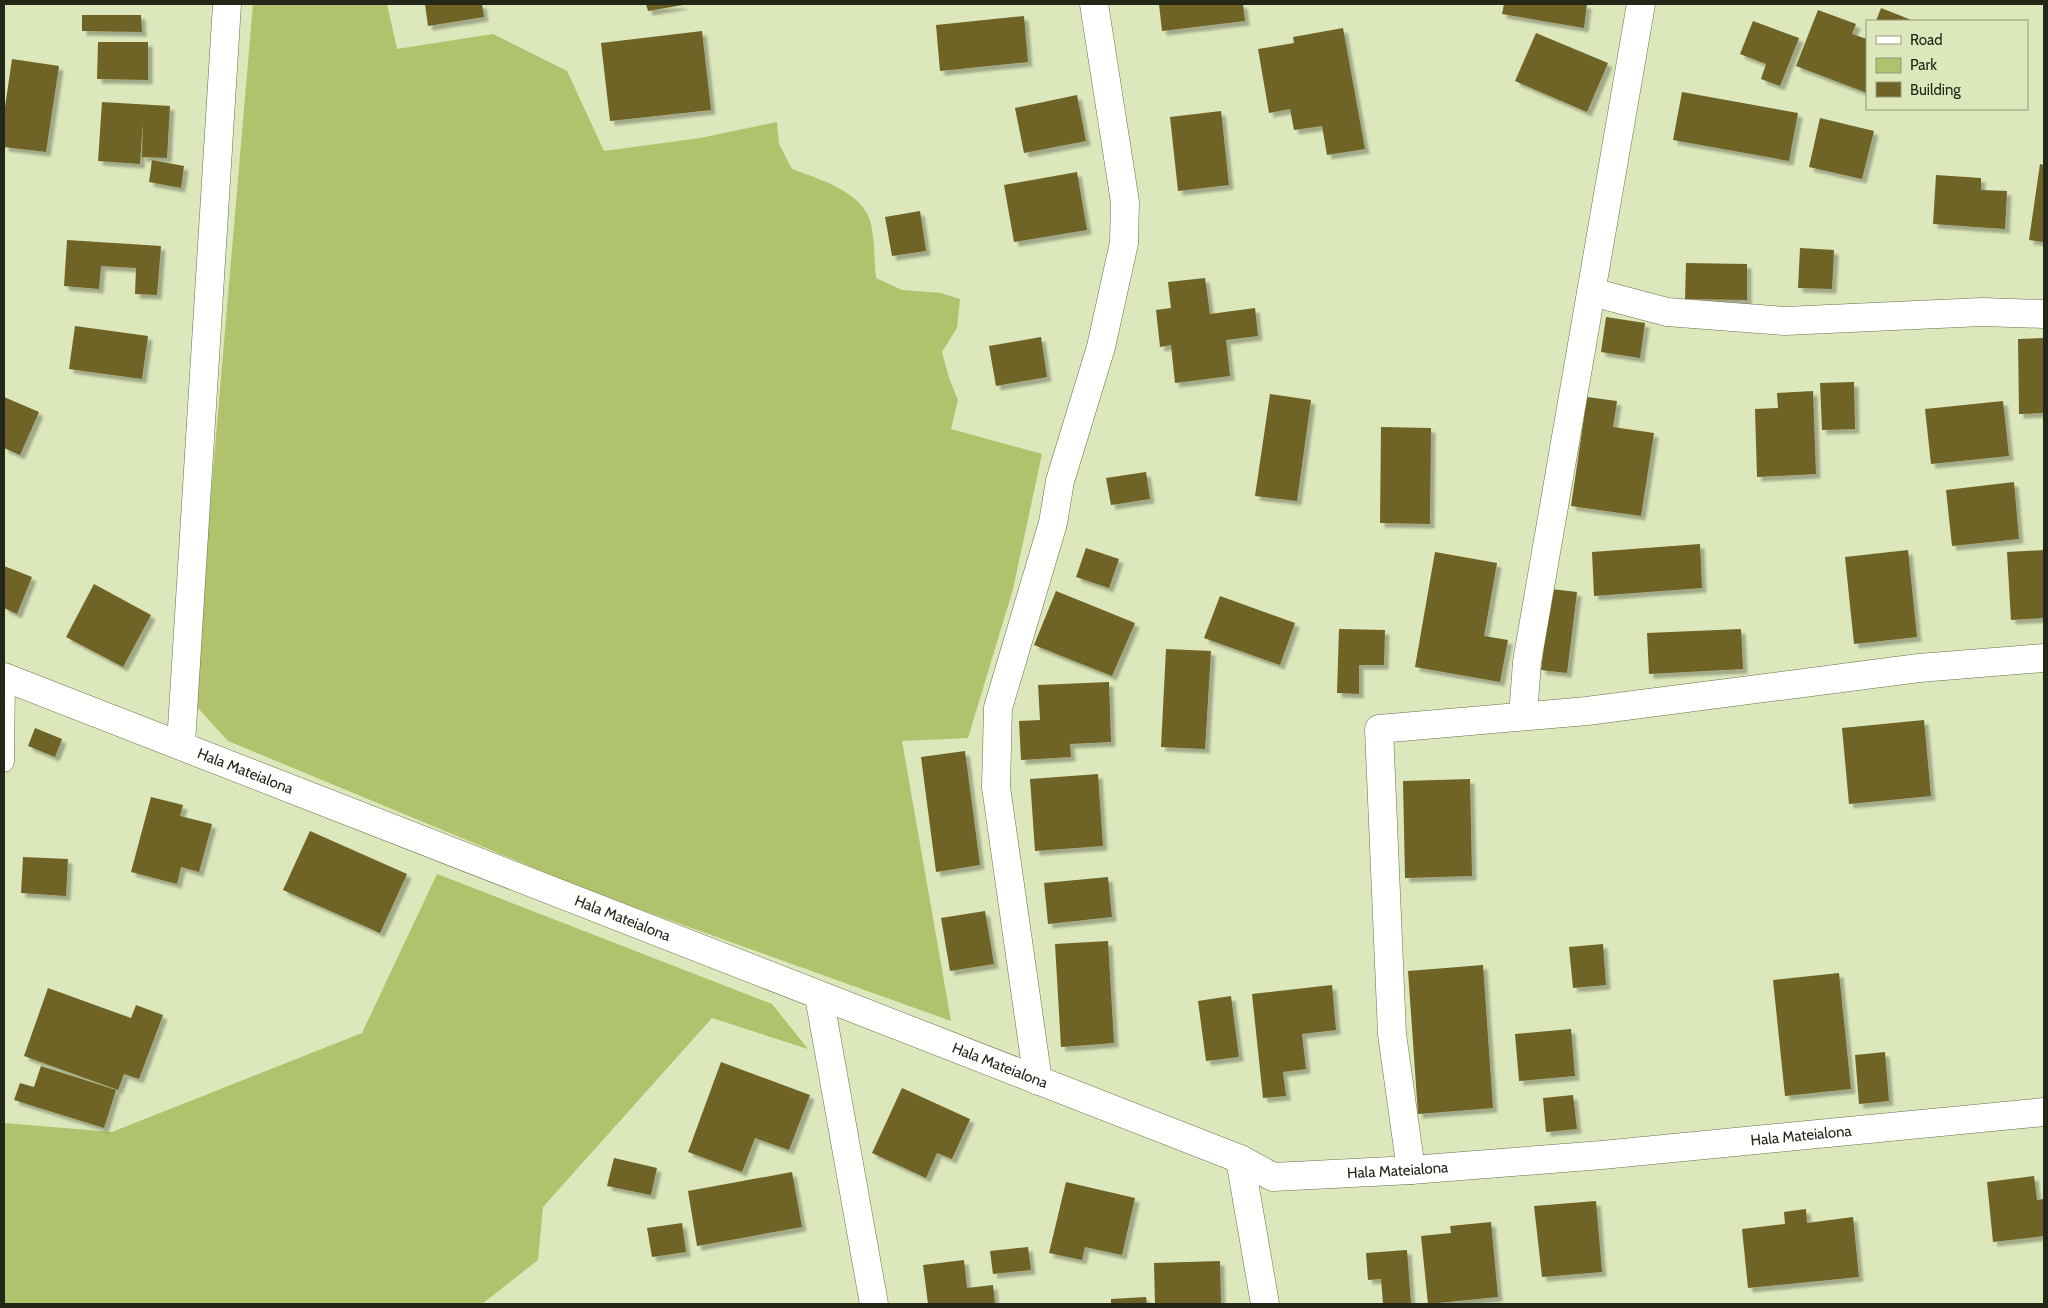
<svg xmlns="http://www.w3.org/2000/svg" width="2048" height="1308" font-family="Cabin,sans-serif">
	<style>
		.green { fill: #b0c26c }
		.building { fill: #6f6426; filter: url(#shadow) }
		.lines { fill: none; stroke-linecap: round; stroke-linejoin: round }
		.service-casing { stroke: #68714a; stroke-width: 21 }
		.minor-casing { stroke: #68714a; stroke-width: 29 }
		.tertiary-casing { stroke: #68714a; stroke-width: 29 }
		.service { stroke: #fff; stroke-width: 20 }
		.minor { stroke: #fff; stroke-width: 28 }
		.tertiary { stroke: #fff; stroke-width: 28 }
		.labels { text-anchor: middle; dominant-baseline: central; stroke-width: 5; stroke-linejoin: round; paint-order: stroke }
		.street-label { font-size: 15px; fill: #232717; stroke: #dce7bb }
	</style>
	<defs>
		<filter id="shadow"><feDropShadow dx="4.5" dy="4.5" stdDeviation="1" flood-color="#0004"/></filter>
	</defs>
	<rect width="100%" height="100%" fill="#dce7bb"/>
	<path class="green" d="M 253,4 L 387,4 L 397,49 L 493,34 L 567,71 L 604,151 L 700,138 L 777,122 L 779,144 L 792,169 C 819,179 864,192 871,224 C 875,242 874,261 876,278 L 902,290 L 941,293 L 960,299 L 957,328 L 942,352 L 949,378 L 958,400 L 951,429 L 1042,454 L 1013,589 L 968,738 L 902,741 L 951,1021 L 597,894 L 228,741 L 197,707 L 204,576 Z
		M 437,874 L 772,1004 L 808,1049 L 712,1018 L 543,1207 L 538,1260 L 482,1304 L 4,1304 L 4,1123 L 112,1132 L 362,1033 Z"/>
	<path class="building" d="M 425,4 L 482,4 L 484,17 L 428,26 Z
		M 646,4 L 683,4 L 683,5 L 648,11 Z
		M 1159,4 L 1243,4 L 1245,21 L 1162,31 Z
		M 1504,4 L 1587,4 L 1584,28 L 1502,14 Z
		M 1881,8 L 1914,21 L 1876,21 Z
		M 1818,10 L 1856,24 L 1852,34 L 1867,39 L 1867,93 L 1796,66 Z
		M 82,15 L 141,15 L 142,32 L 82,31 Z
		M 1024,16 L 1028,62 L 940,71 L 936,25 Z
		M 1753,21 L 1799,38 L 1780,86 L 1761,79 L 1766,64 L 1740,54 Z
		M 1343,28 L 1365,149 L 1327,155 L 1322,126 L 1294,130 L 1290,109 L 1269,113 L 1258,49 L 1294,43 L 1293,37 Z
		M 702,31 L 711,110 L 610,121 L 601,43 Z
		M 1536,33 L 1608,63 L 1587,112 L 1515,81 Z
		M 98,42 L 148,42 L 148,80 L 97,79 Z
		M 12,59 L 59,66 L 46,152 L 4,147 L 4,114 Z
		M 1682,92 L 1798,113 L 1789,161 L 1673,140 Z
		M 1077,95 L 1086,141 L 1024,153 L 1015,108 Z
		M 102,102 L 170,106 L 167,158 L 142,157 L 143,120 L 140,164 L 98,161 Z
		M 1221,111 L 1229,185 L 1178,191 L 1170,117 Z
		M 1820,118 L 1874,131 L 1862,179 L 1809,167 Z
		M 152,160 L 184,166 L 181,188 L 149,182 Z
		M 2040,164 L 2044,165 L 2044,242 L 2029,240 Z
		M 1077,172 L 1087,230 L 1014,242 L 1004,185 Z
		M 1936,175 L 1981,178 L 1981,190 L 2007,191 L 2005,229 L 1933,224 Z
		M 920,211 L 926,251 L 892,256 L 885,217 Z
		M 67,240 L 161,246 L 157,295 L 135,294 L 136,268 L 101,266 L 99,289 L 64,286 Z
		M 1800,248 L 1834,250 L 1832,289 L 1798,288 Z
		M 1686,263 L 1747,264 L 1747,300 L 1685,299 Z
		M 1205,278 L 1210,314 L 1255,308 L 1258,336 L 1226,340 L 1230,376 L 1175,383 L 1171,345 L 1160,347 L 1156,310 L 1171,308 L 1168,282 Z
		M 1606,317 L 1645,323 L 1640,358 L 1601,352 Z
		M 75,326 L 148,336 L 142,379 L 69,369 Z
		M 1041,337 L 1047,377 L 996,386 L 989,346 Z
		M 2044,338 L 2044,413 L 2019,414 L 2018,339 Z
		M 1854,382 L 1855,429 L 1822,430 L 1820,383 Z
		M 1813,391 L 1816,474 L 1757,477 L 1755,409 L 1778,408 L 1777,393 Z
		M 1270,394 L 1311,400 L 1297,501 L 1255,496 Z
		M 4,397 L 39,412 L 20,455 L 4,448 Z
		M 1587,397 L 1617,401 L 1613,427 L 1654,433 L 1641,516 L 1571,506 Z
		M 2003,401 L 2009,456 L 1931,464 L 1925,409 Z
		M 1381,427 L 1431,428 L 1430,524 L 1380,523 Z
		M 1146,472 L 1150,499 L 1111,505 L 1106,478 Z
		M 2014,482 L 2019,539 L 1952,546 L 1946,490 Z
		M 1700,544 L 1702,588 L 1594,596 L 1592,552 Z
		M 1086,548 L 1119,559 L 1109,588 L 1076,577 Z
		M 1908,550 L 1917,637 L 1854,644 L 1845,557 Z
		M 2044,550 L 2044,618 L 2011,620 L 2007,552 Z
		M 1435,552 L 1497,563 L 1484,636 L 1508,640 L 1500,682 L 1415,667 Z
		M 4,566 L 32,577 L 17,614 L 4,608 Z
		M 94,584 L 151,615 L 123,667 L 66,637 Z
		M 1551,589 L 1577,592 L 1567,673 L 1541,670 Z
		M 1056,591 L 1135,623 L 1112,676 L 1034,645 Z
		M 1220,596 L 1295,623 L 1280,665 L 1204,638 Z
		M 1339,629 L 1385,630 L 1384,665 L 1359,665 L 1359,694 L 1337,693 Z
		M 1741,629 L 1743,669 L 1649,674 L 1647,633 Z
		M 1166,649 L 1211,651 L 1205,749 L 1161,747 Z
		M 1109,682 L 1111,742 L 1070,744 L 1071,757 L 1021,760 L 1019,721 L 1040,720 L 1038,685 Z
		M 1924,720 L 1931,796 L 1849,804 L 1842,728 Z
		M 35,728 L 62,739 L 55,757 L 28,746 Z
		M 965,751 L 980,865 L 936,872 L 921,757 Z
		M 1098,774 L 1103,846 L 1035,851 L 1030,779 Z
		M 1470,779 L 1472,876 L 1405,878 L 1403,781 Z
		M 151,797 L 183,805 L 180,816 L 212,824 L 199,872 L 181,867 L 177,884 L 131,872 Z
		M 310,831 L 407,874 L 380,933 L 283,890 Z
		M 23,857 L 68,859 L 66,896 L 21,893 Z
		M 1108,877 L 1112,917 L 1048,924 L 1044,883 Z
		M 985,911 L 994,964 L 950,971 L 941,918 Z
		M 1108,941 L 1114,1043 L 1061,1047 L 1055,944 Z
		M 1603,944 L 1606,985 L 1573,988 L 1569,947 Z
		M 1483,965 L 1493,1108 L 1418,1114 L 1408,971 Z
		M 1839,973 L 1851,1089 L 1785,1096 L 1773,980 Z
		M 1332,985 L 1336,1030 L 1302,1034 L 1306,1069 L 1283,1072 L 1286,1096 L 1263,1098 L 1252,994 Z
		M 48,988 L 131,1018 L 136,1005 L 163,1015 L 139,1079 L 124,1074 L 118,1090 L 24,1056 Z
		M 1231,996 L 1239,1057 L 1206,1061 L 1198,1001 Z
		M 1571,1029 L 1575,1076 L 1519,1081 L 1515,1034 Z
		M 1885,1052 L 1889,1101 L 1859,1104 L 1855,1055 Z
		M 721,1062 L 810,1095 L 789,1150 L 755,1138 L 742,1172 L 688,1152 Z
		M 41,1066 L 116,1090 L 104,1128 L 14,1100 L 20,1083 L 34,1087 Z
		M 902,1088 L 970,1119 L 952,1159 L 937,1153 L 926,1178 L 872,1153 Z
		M 1573,1095 L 1577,1129 L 1546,1132 L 1543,1098 Z
		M 614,1158 L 657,1168 L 651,1195 L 607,1186 Z
		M 792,1172 L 802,1227 L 697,1246 L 688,1191 Z
		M 2034,1176 L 2037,1200 L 2044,1199 L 2044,1236 L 1993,1242 L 1987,1182 Z
		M 1066,1182 L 1135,1198 L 1122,1255 L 1085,1247 L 1082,1260 L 1049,1253 Z
		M 1596,1201 L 1602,1272 L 1542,1277 L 1534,1206 Z
		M 1806,1209 L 1807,1223 L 1853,1217 L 1859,1277 L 1748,1288 L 1742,1229 L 1785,1224 L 1784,1212 Z
		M 1491,1222 L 1498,1297 L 1428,1304 L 1421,1236 L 1451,1233 L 1450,1226 Z
		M 682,1223 L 686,1252 L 652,1257 L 647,1228 Z
		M 1028,1247 L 1031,1270 L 993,1274 L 990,1251 Z
		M 1407,1250 L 1411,1304 L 1383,1304 L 1381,1279 L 1368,1280 L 1366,1253 Z
		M 964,1260 L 967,1288 L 993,1285 L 995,1304 L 928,1304 L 923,1265 Z
		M 1220,1261 L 1221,1304 L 1155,1304 L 1154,1263 Z
		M 1146,1297 L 1147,1304 L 1111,1304 L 1111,1299 Z"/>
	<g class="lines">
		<defs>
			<path id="service" d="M 4,762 L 5,677"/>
			<path id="minor" d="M 1592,292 L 1667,312 L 1785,321 L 1982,312 L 2044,314
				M 1523,716 L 1527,662 L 1641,4
				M 181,744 L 227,4
				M 819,996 L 874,1304
				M 1038,1081 L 996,787 L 998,708 L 1053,523 L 1060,481 L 1101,347 L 1124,243 L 1125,202 L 1094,4
				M 1240,1159 L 1265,1304
				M 1411,1170 L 1392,1034 L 1379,729 L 1587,711 L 1919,668 L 2044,658"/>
			<g id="tertiary">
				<path id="s1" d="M 4,677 L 1240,1159 L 1273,1177 L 1411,1170 L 1602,1155 L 2044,1112"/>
			</g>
		</defs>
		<use href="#service" class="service-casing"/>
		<use href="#minor" class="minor-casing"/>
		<use href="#tertiary" class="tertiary-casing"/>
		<use href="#service" class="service"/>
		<use href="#minor" class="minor"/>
		<use href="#tertiary" class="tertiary"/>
	</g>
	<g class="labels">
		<g class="street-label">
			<text stroke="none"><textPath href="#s1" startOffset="259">Hala Mateialona</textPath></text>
			<text stroke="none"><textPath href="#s1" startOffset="664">Hala Mateialona</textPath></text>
			<text stroke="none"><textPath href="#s1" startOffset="1069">Hala Mateialona</textPath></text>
			<text stroke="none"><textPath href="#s1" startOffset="1894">Hala Mateialona</textPath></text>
			<text stroke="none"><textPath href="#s1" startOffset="1489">Hala Mateialona</textPath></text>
		</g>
	</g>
	<rect width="2048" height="1308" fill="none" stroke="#232717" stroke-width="10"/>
	<rect x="1866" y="20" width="162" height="90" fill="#dce7bb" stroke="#929a79"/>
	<rect x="1876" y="36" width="25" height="8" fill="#ffffff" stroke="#929a79"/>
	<text x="1910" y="45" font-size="15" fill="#232717">Road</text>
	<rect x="1876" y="58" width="25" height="15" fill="#b0c26c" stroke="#929a79"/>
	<text x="1910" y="70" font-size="15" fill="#232717">Park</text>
	<rect x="1876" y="82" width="25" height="15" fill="#6f6426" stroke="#929a79"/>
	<text x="1910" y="95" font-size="15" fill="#232717">Building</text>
</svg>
